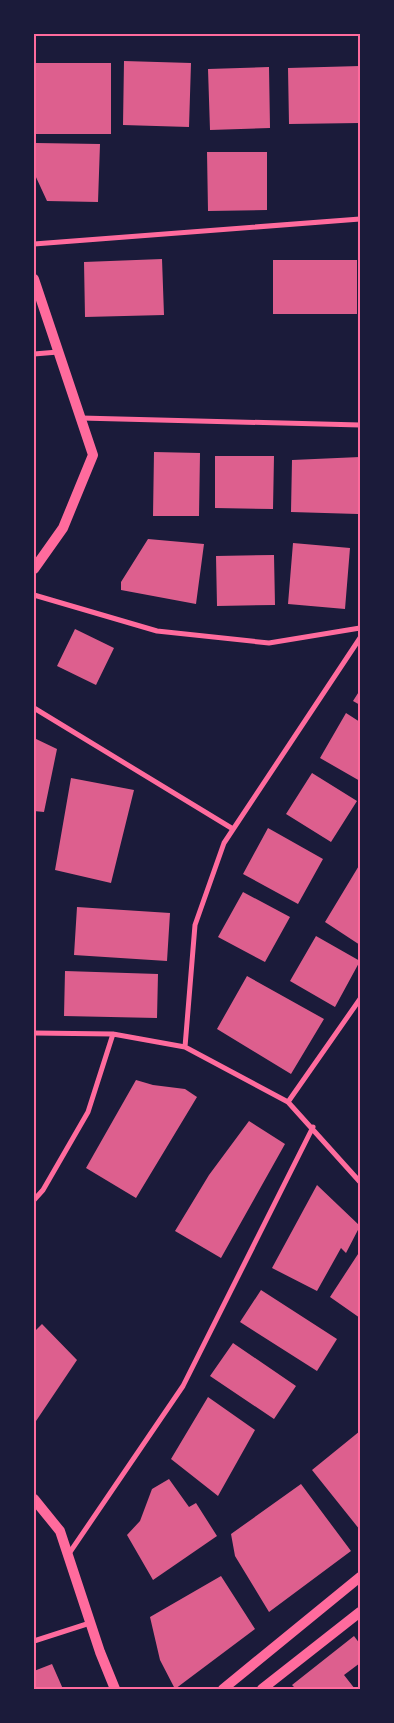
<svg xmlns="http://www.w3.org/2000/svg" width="394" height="1723" font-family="'Archivo Narrow',sans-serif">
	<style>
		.building { fill: #dd5f8e }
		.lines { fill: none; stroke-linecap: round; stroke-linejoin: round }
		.minor { stroke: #ff6b9d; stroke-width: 5 }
		.secondary { stroke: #ff6b9d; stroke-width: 10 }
		.neatline { fill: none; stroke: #ff6b9d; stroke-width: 2 }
	</style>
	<rect width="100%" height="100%" fill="#1b1b3a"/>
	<path class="building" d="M 124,61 L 191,63 L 189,127 L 123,125 Z
		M 34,63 L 111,63 L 111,134 L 34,134 Z
		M 360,66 L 360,123 L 289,124 L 288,68 Z
		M 269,67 L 270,128 L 210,130 L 208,69 Z
		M 36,143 L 100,144 L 98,202 L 47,201 L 35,175 Z
		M 207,152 L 267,152 L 267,210 L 208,211 Z
		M 162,259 L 164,315 L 85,317 L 84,262 Z
		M 273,260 L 357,260 L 357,314 L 273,314 Z
		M 154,452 L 200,453 L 199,516 L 153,516 Z
		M 215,456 L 274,456 L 273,509 L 215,508 Z
		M 360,457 L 358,514 L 291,512 L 292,460 Z
		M 148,539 L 204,544 L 196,604 L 121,590 L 121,582 Z
		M 293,543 L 350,548 L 345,609 L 288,604 Z
		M 274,555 L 275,605 L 217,606 L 216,556 Z
		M 75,629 L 114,648 L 96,685 L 57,666 Z
		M 360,690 L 360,705 L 353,701 Z
		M 346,713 L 360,722 L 360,781 L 320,758 Z
		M 34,738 L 57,749 L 44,812 L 34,811 Z
		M 312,773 L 357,801 L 331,842 L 286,814 Z
		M 71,778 L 134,790 L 111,883 L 55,870 Z
		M 268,828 L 323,859 L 298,904 L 243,874 Z
		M 360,864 L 360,945 L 325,922 Z
		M 243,892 L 290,917 L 265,962 L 218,937 Z
		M 77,907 L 170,913 L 167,961 L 74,955 Z
		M 316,936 L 360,961 L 335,1007 L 290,981 Z
		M 65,971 L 158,974 L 157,1018 L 64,1016 Z
		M 247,976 L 324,1019 L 291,1074 L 217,1029 Z
		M 136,1080 L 153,1085 L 185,1089 L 197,1097 L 136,1198 L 86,1168 Z
		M 249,1121 L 285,1144 L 221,1258 L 175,1231 L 209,1175 Z
		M 317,1185 L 360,1226 L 346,1253 L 341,1248 L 317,1291 L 272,1268 Z
		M 360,1251 L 360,1318 L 330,1297 Z
		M 261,1290 L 337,1339 L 317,1371 L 240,1322 Z
		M 42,1324 L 77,1360 L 34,1424 L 34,1332 Z
		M 233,1343 L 296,1386 L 274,1419 L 210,1376 Z
		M 208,1397 L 255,1430 L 218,1496 L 171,1459 Z
		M 360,1431 L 360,1530 L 312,1470 Z
		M 169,1479 L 189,1507 L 196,1503 L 217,1536 L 153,1580 L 127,1535 L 140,1521 L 152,1489 Z
		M 301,1484 L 351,1551 L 269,1612 L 235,1556 L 231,1534 Z
		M 221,1576 L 255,1629 L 175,1689 L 160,1660 L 150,1617 Z
		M 354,1636 L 360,1644 L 360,1663 L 344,1675 L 355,1689 L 296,1689 L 292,1685 Z
		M 52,1664 L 63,1689 L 34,1689 L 34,1671 Z"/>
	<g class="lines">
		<path class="minor" d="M 34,244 L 360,219
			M 34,354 L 58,352
			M 81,418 L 360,425
			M 34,595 L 157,631 L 269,643 L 360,628
			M 34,708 L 233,829
			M 34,1033 L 113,1034 L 185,1047 L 288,1102 L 360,1182
			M 185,1047 L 195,925 L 224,843 L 360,638
			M 288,1102 L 360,999
			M 34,1200 L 43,1190 L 88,1112 L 113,1034
			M 68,1555 L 183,1386 L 313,1127
			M 34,1641 L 90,1623"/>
		<path class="secondary" d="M 34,279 L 93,455 L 63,528 L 34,569
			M 34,1499 L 60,1531 L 100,1652 L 115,1689
			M 223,1689 L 360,1577
			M 262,1689 L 360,1612"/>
	</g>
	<rect width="394" height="1723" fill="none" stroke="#1b1b3a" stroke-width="70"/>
	<rect x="35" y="35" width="324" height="1653" class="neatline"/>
</svg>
